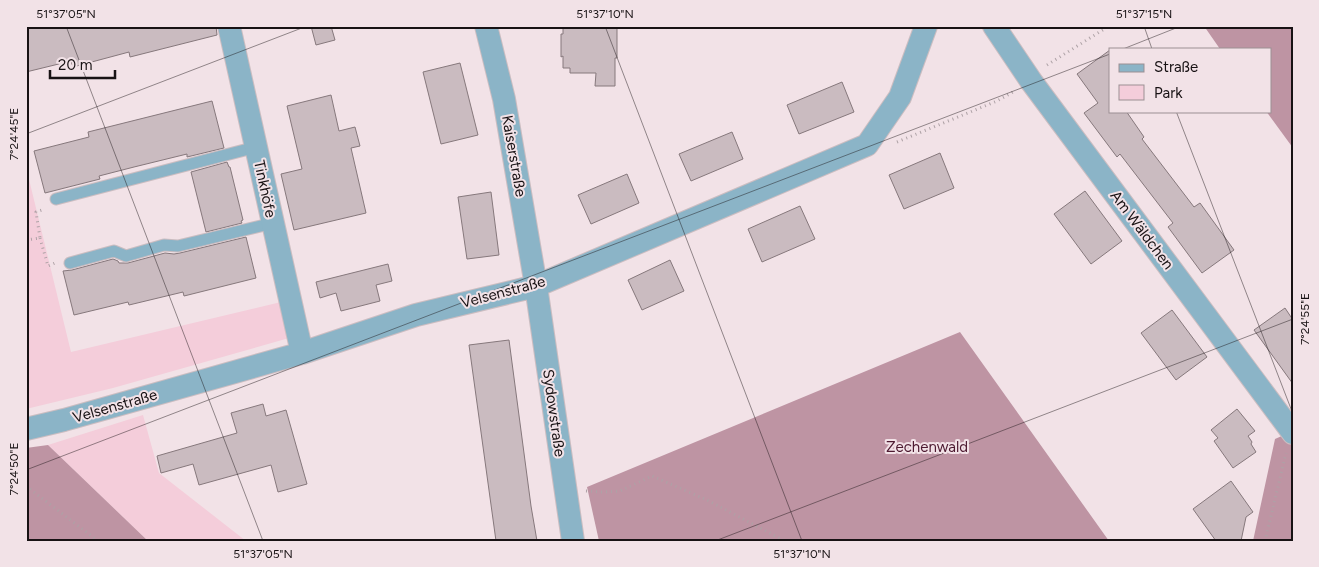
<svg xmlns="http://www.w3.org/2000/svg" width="1319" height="567" font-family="Figtree,sans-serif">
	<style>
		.green { fill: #f4cdda }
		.forest { fill: #be94a3 }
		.building { fill: #cabbc0; stroke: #86787c }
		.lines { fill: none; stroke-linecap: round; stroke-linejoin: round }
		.lane-casing { stroke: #cbbdc1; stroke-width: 13 }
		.street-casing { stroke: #cbbdc1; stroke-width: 24 }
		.path { stroke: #aea2a6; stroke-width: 3; stroke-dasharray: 1 4; stroke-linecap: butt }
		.lane { stroke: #8bb4c7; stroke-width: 11 }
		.street { stroke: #8bb4c7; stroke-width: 22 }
		.ticks { fill: none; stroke: #181214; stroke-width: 1; stroke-opacity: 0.45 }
		.labels { text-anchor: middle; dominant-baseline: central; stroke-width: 4; stroke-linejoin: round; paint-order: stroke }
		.street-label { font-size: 15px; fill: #181214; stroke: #f2e2e7 }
		.park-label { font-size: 15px; fill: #4d1930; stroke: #f2e2e7 }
		.neatline { fill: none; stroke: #181214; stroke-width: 2 }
		.ticks-label { font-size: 12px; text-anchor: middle; fill: #181214 }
	</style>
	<rect width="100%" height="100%" fill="#f2e2e7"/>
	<path class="green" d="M 26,167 L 71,352 L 281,302 L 289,338 L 113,388 L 26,409 Z
		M 143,415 L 159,473 L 246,541 L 148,541 L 48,445 Z"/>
	<path class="forest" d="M 1204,26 L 1293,26 L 1293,148 L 1266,111 L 1270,111 L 1270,49 L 1220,49 Z
		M 960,332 L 1109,541 L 599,541 L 587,487 Z
		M 1293,431 L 1293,541 L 1253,541 L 1275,439 Z
		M 48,445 L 148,541 L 26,541 L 26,448 Z"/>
	<path class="building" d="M 26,26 L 216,26 L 217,35 L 130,57 L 129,52 L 73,67 L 71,61 L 26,72 Z
		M 311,26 L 331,26 L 335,40 L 316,45 Z
		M 563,26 L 617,26 L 617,58 L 615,58 L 615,86 L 595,86 L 596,73 L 570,73 L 570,68 L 563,68 L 563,56 L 561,57 L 561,34 L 563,34 Z
		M 1110,50 L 1110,111 L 1126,111 L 1144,137 L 1142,139 L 1194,207 L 1200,203 L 1234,250 L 1202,273 L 1168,227 L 1173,223 L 1120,154 L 1117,157 L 1084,113 L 1098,103 L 1077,74 Z
		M 460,63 L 478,135 L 441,144 L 423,72 Z
		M 842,82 L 854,112 L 799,134 L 787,105 Z
		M 331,95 L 339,131 L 355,127 L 360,146 L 351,148 L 366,213 L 294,230 L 281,174 L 302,169 L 287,106 Z
		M 212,101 L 224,148 L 187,157 L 187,154 L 134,167 L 99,176 L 100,179 L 45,193 L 34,151 L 89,137 L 88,132 Z
		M 732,132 L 743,159 L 691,181 L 679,154 Z
		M 940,153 L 954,188 L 904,209 L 889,175 Z
		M 227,162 L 229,167 L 230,167 L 243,220 L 241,221 L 242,223 L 206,232 L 191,172 Z
		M 627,174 L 639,203 L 591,224 L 578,195 Z
		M 1085,191 L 1122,241 L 1091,264 L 1054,214 Z
		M 491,192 L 499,255 L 467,259 L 458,197 Z
		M 800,206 L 815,239 L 762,262 L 748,229 Z
		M 246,237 L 256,278 L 184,296 L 183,292 L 129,305 L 128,302 L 74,315 L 63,271 L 72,270 L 113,259 L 118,261 L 119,263 L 128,263 L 165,253 L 174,254 L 180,253 Z
		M 670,260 L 684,291 L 642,310 L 628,280 Z
		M 388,264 L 392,281 L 376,285 L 380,301 L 341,311 L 336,293 L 320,298 L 316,282 Z
		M 1285,308 L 1293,320 L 1293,384 L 1254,330 Z
		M 1172,310 L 1207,357 L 1176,380 L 1141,333 Z
		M 509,340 L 531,506 L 537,541 L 496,541 L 492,512 L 469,345 Z
		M 263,404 L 266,416 L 286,410 L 307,484 L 278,492 L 271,465 L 199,485 L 193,464 L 161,473 L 157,456 L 237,433 L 231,413 Z
		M 1237,409 L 1255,431 L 1248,436 L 1252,442 L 1251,444 L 1256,452 L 1233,468 L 1214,441 L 1218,438 L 1211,430 Z
		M 1231,481 L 1253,512 L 1246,517 L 1241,541 L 1216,541 L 1193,509 Z"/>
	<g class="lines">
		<defs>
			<path id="lane" d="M 56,199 L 256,147
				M 70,263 L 114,251 L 126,256 L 164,245 L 178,246 L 273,223"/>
			<path id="street" d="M 229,26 L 302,353
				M 486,26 L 504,99 L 536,286 L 573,541
				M 994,26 L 1031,81 L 1293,433
				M 26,429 L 64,420 L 302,353 L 416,315 L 536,286 L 867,145 L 900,97 L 926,26"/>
		</defs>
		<use href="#lane" class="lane-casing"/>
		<use href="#street" class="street-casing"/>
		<path class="path" d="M 1047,65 L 1109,26
			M 897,142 L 997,101 L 1013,92
			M 40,238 L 48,266 L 55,263
			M 26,240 L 40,238 L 36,212 L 45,209
			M 26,486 L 98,541
			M 586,491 L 603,492 L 620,491 L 652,476 L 707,500 L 785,541
			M 1265,541 L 1286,453"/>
		<use href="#lane" class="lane"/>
		<use href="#street" class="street"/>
	</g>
	<path class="ticks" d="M 66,26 L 263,541M 605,26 L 802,541M 1144,26 L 1152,49M 1123,49 L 1181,26M 1176,111 L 1293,414M 26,134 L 307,26M 26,470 L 1110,54M 715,541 L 1293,319"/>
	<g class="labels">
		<g class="street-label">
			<text transform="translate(514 156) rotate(80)">Kaiserstraße</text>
			<text transform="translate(265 189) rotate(78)">Tinkhöfe</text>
			<text transform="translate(1142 230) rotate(53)">Am Wäldchen</text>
			<text transform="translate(503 292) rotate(-15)">Velsenstraße</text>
			<text transform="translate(115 406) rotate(-16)">Velsenstraße</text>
			<text transform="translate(554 413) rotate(82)">Sydowstraße</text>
		</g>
		<g class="park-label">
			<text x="927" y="447">Zechenwald</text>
		</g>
	</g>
	<rect width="1319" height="567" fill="none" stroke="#f2e2e7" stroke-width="55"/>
	<rect x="1109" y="48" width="162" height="65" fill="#f2e2e7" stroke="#9b8f93"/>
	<rect x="1119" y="64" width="25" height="8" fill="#8bb4c7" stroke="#9b8f93"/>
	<text x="1154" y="72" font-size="15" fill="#181214">Straße</text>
	<rect x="1119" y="85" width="25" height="15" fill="#f4cdda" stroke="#9b8f93"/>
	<text x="1154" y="98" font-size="15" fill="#181214">Park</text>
	<path d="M50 70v8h65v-8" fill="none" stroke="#181214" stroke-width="2.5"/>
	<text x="58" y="70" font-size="15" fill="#181214" stroke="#f2e2e7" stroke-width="4" paint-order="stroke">20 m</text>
	<rect x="28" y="28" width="1264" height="512" class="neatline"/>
	<g class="ticks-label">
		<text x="66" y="18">51°37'05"N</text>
		<text x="605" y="18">51°37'10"N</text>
		<text x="1144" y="18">51°37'15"N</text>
		<text transform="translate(14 134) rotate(-90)" y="4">7°24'45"E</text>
		<text transform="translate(1305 319) rotate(-90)" y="4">7°24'55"E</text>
		<text transform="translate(14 469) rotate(-90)" y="4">7°24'50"E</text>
		<text x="263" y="558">51°37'05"N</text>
		<text x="802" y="558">51°37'10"N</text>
	</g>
</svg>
